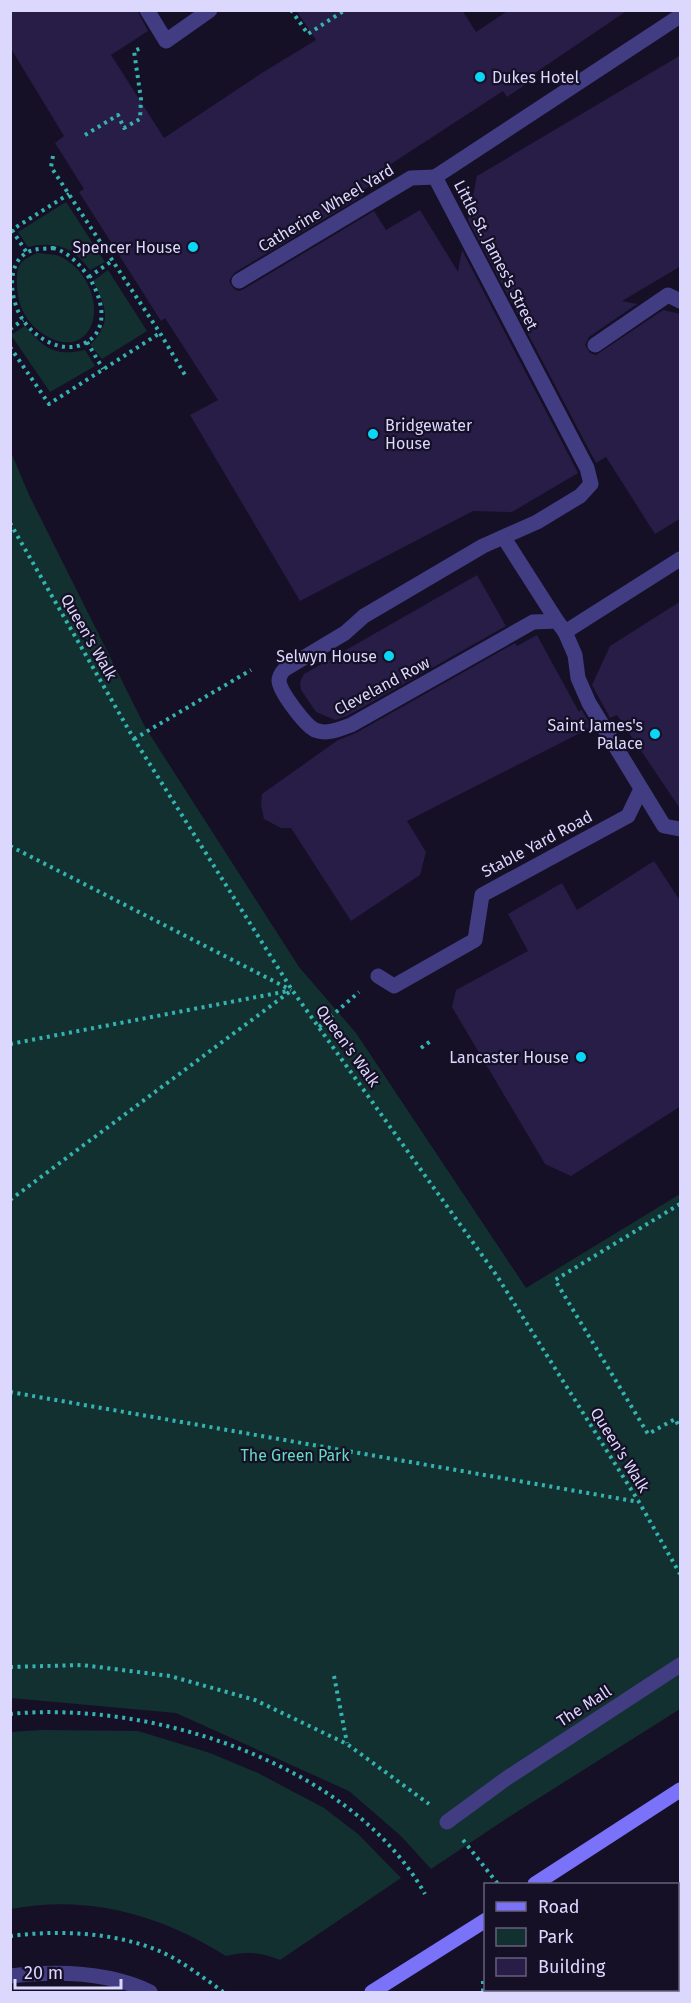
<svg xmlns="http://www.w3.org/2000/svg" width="691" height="2003" font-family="'Fira Sans',sans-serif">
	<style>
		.green { fill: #133030 }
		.building { fill: #271d46 }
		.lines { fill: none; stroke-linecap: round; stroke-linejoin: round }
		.path { stroke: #35b3b0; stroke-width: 4; stroke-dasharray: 3 4.5; stroke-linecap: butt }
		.lane { stroke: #423d83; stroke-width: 15 }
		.street { stroke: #423d83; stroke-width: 15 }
		.secondary { stroke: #7a72f9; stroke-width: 15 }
		.poi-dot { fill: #0bd6f5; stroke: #151026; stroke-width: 2 }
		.labels { text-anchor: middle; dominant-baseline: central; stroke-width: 4.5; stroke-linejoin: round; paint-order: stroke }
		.poi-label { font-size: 16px; fill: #dcd7fd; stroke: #151026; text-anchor: end }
		.street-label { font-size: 16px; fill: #dcd7fd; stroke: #151026 }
		.park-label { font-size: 16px; fill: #65dbc2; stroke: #151026 }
	</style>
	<rect width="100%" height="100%" fill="#151026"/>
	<path class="green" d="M 66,202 L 105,262 L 90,270 C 73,247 56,241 28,247 L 18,232 Z
		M 37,253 C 43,254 50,254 56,255 C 84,264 104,304 89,330 C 72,356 37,336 25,315 C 18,304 16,288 17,275 C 17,275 18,267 19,266 C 22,260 31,256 37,253 Z
		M 108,270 L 147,331 L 102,359 L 90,345 C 113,321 106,308 93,281 Z
		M 25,326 C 44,348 54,357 85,350 L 95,366 L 50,392 L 11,335 Z
		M 11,452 L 29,495 L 145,727 L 299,967 L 356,1033 L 526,1288 L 680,1194 L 680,1709 L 512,1815 L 431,1869 L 401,1836 L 349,1791 L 176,1713 L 11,1698 Z
		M 41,1730 L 138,1731 L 210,1753 L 258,1773 L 324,1808 L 358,1834 L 401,1878 L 280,1960 C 261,1952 245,1951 226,1956 C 162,1915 87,1894 11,1909 L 11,1732 Z"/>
	<path class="building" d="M 10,10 L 137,10 L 148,31 L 111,55 L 164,138 L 265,71 L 316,40 L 296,10 L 462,10 L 476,32 L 509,10 L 628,10 L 532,75 L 534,79 L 507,97 L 503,91 L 391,164 L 394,170 L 362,191 L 364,195 L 234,273 L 229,281 L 234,289 L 239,291 L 244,289 L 374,211 L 386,230 L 420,210 L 458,272 L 462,250 L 578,473 L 512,512 L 473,511 L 300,601 L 190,415 L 218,400 L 165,318 L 161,321 L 79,192 L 84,189 L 55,143 L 64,136 L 10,47 Z
		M 681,55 L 681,266 L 622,301 L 637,304 L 589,337 L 585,345 L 590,353 L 596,355 L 663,310 L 681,314 L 681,518 L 655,534 L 606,457 L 596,463 L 468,220 L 477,176 Z
		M 477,575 L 506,626 L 347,716 L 335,720 L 316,712 L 301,690 L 300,682 L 304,674 Z
		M 681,601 L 681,810 L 617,715 L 610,718 L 592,685 L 610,646 Z
		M 537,635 L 579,712 L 581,709 L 592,727 L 407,821 L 426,852 L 420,875 L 351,921 L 291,828 L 281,828 L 264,819 L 261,806 L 262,794 L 338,740 L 356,733 L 515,643 L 517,646 Z
		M 654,861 L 681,902 L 681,1106 L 571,1176 L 545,1164 L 452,1007 L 456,990 L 528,951 L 508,914 L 562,883 L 577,910 Z"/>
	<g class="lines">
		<path class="path" d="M 291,10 L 308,34 L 345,10
			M 85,135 L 118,115 L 124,128 L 140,119 L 141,99 L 134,51 L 141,48
			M 53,156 L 51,167 L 160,333 L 185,375
			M 12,230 L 27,253
			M 10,231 L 69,194
			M 53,248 C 87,256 125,325 83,344 C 62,354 35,338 23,320 C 11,303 5,266 26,253 C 34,248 45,249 53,248 Z
			M 89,277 L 112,261
			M 10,329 L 23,320
			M 87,342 L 103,369
			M 10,347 L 49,404 L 160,333
			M 10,523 L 134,739 L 292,990 L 497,1276 L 639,1502 L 680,1574
			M 134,739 L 251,670
			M 10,846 L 291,990
			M 319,1027 L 359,992
			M 10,1044 L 288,991
			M 421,1048 L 432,1040
			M 10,1200 L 292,990
			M 680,1204 L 555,1280 L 648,1434 L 675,1419 L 680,1428
			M 10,1392 L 639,1502
			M 10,1667 L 82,1665 L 170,1676 L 255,1700 L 347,1744 L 429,1804
			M 334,1676 L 347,1743
			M 10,1714 C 152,1700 352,1764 425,1894
			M 463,1840 L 498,1884
			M 10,1936 C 59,1930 112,1932 157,1950 C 172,1956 187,1966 201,1976 C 208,1981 216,1986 223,1992
			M 483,1981 L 483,1992
			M 604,1990 L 606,1992"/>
		<path class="lane" d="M 239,281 L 411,178 L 435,177
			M 595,345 L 668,295 L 680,301
			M 565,632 L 575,655 L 578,678 L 589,703 L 664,826 L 680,829
			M 378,976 L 394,986 L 475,940 L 482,895 L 628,816 L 641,789
			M 447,1822 L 507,1778 L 680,1665"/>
		<path class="street" d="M 147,10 L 166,41 L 210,10
			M 680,16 L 435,177 L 587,468 L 591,484 L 580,496 L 537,522 L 483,546 L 364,616 L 345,633 L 285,669 C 282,672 279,676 279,681 C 280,692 305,725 315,730 C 327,735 339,729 351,725 L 533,622 L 557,621 L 565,632 L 680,559
			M 504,538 L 557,621
			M 10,1976 C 55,1971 109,1972 150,1992"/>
		<path class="secondary" d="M 535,1884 L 680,1790
			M 372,1992 L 486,1920"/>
	</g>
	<g class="poi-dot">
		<circle cx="480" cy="77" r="6"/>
		<circle cx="193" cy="247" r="6"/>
		<circle cx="373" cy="434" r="6"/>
		<circle cx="389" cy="656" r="6"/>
		<circle cx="655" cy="734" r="6"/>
		<circle cx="581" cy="1057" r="6"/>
	</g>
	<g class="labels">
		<g class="poi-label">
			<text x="492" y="77" text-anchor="start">Dukes Hotel</text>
			<text x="181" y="247">Spencer House</text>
			<text x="385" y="425" text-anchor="start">Bridgewater<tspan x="385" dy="18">House</tspan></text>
			<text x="377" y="656">Selwyn House</text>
			<text x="643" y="725">Saint James's<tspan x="643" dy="18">Palace</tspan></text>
			<text x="569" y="1057">Lancaster House</text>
		</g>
		<g class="street-label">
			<text transform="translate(326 208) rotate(-31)">Catherine Wheel Yard</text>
			<text transform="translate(496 255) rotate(63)">Little St. James's Street</text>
			<text transform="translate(89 637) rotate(60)">Queen's Walk</text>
			<text transform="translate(382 686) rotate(-28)">Cleveland Row</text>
			<text transform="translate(537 844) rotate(-28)">Stable Yard Road</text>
			<text transform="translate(348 1046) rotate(54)">Queen's Walk</text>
			<text transform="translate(620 1450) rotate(58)">Queen's Walk</text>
			<text transform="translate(584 1706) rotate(-33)">The Mall</text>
		</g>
		<g class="park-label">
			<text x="295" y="1455">The Green Park</text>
		</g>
	</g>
	<rect width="691" height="2003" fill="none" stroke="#dcd7fd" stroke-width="24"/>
	<rect x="484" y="1883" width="195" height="108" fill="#151026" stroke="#65607c" stroke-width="1.5"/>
	<rect x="496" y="1902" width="30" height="9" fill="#7a72f9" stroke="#65607c" stroke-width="1.5"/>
	<text x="538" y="1913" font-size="18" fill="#dcd7fd">Road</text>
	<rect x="496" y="1928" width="30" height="18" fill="#133030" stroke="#65607c" stroke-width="1.5"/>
	<text x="538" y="1943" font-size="18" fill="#dcd7fd">Park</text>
	<rect x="496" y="1958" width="30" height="18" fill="#271d46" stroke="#65607c" stroke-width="1.5"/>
	<text x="538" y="1973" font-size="18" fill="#dcd7fd">Building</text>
	<path d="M15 1979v9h106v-9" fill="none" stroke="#dcd7fd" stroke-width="3"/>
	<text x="24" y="1979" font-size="18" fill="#dcd7fd" stroke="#151026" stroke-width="4.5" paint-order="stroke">20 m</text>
</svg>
